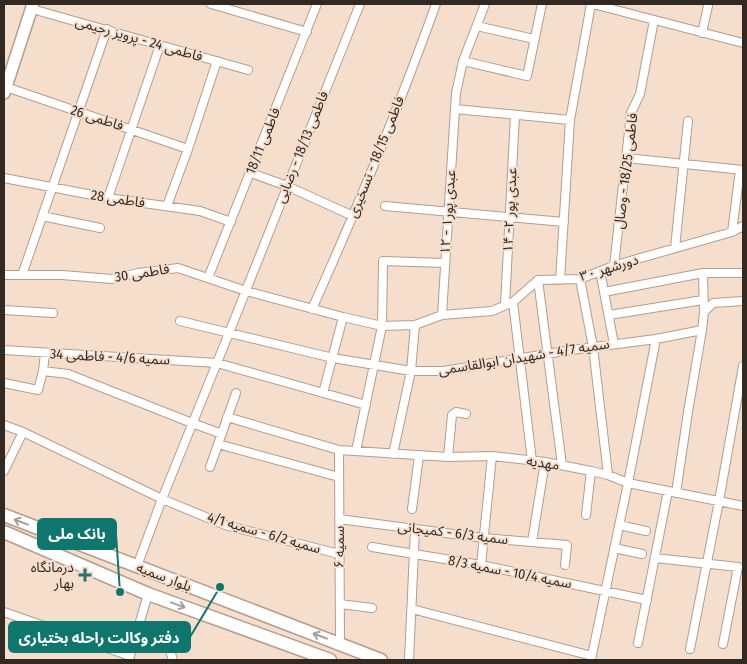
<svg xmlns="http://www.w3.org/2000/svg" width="747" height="664" font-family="'Fira Sans Condensed','Noto Sans Arabic',sans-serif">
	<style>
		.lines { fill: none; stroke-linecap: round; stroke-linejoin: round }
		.minor-casing { stroke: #b39d8d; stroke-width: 10 }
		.secondary-casing { stroke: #b39d8d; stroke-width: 14 }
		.primary-casing { stroke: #b39d8d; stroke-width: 15 }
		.minor { stroke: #fff; stroke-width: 8 }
		.secondary { stroke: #fff; stroke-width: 11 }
		.primary { stroke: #fff; stroke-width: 12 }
		.oneway { stroke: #a39f9c }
		.poi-dot { fill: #2b726a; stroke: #f6decd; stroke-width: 2 }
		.labels { text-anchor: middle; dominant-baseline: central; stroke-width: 4; stroke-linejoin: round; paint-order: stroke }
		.street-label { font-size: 14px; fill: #322922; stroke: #f6decd }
		.poi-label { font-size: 14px; fill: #322922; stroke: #f6decd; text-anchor: end }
		.leader { fill: none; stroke: #0f766e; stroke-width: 2 }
		.callout-dot { fill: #0f766e; stroke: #f6decd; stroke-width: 2 }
		.callout { fill: #0f766e; stroke: #0f766e; stroke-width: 2 }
		.callout-label { font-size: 15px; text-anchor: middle; font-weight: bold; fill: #fff }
	</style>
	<rect width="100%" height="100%" fill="#f6decd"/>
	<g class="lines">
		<defs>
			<path id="minor" d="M 211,4 L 307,32
				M 593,4 L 743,43
				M 32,9 L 248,70
				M 477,26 L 534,39
				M 702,33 L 708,6
				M 463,61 L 527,76 L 542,4
				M 6,87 L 188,149
				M 455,109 L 570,120
				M 626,158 L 743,170
				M 251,173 L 287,186 L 353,216
				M 4,178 L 108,198 L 200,211 L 231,222
				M 108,198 L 160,45
				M 167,206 L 188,149 L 217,61
				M 385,206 L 564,222
				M 42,216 L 100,228
				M 732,232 L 740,170
				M 675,248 L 688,121
				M 614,266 L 631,113 L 640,94 L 654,20
				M 600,271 L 614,344
				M 4,275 L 62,275 L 112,279 L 138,273 L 178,268 L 246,291 L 343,317 L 382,326 L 415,325 L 442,315 L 492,311 L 513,302 L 538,280 L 580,279 L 616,265 L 732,232 L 743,226
				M 22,275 L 107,29
				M 208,278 L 317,4
				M 580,279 L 593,347 L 608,475
				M 538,280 L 562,465
				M 560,280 L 570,120 L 591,4
				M 604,292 L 703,273 L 743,273
				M 513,302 L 532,461
				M 505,305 L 515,115
				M 312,309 C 357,209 399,107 436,4
				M 4,310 L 53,313
				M 704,312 L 713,303 L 743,301
				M 442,315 L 456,93 L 463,61 L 485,4
				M 609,315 L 703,300
				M 180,321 L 333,358 L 411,371 L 444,371 L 571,350 L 656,339 L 702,330
				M 4,350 L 217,363 L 366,405
				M 43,371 L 68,374 L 192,423 L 222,434
				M 4,383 L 38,390 L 43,371 L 45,353
				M 323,393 L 343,317
				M 227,417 L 339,450 L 448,457 L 492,456 L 545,462 L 591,471 L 608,475 L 628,483 L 743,506
				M 4,425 L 23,432 L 162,499 L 225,525 L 339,554
				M 218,444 L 339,477
				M 339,450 L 340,643
				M 356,451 L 382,326 L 383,261 L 445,263
				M 393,454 L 411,371 L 415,325
				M 448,457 L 452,415 L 456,412 L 466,414
				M 210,467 L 236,393
				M 4,471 L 23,432
				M 676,493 L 688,412 L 702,330 L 704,312 L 703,273
				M 412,509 L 419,456
				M 586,515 L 591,471
				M 339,519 L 484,538 L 567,545 L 565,565
				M 619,525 L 646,531
				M 532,542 L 545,462
				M 372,547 L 481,565 L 647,600
				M 614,548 L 642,554
				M 655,558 L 738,567 L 723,644
				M 481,565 L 492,456
				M 137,566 L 162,499 L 229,333 L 360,4
				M 340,604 L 372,608
				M 412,609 L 592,656
				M 4,612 L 130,656
				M 166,638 L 173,660
				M 638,643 L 668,491
				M 690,649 L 719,501 L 743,366
				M 129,659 L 148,594
				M 409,660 L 415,529
				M 591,660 L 628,483 L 656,339"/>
			<path id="secondary" d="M 4,93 L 33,4"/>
			<path id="primary" d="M 4,515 L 381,660
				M 4,532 L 148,594 L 330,660"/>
		</defs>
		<use href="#minor" class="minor-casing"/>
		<use href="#secondary" class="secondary-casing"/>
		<use href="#primary" class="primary-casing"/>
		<use href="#minor" class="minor"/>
		<use href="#secondary" class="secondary"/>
		<use href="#primary" class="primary"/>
	</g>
	<defs><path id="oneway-shaft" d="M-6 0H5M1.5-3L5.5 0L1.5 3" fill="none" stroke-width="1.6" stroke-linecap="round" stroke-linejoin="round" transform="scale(1.25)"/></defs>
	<g class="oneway">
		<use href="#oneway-shaft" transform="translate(21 522) rotate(-159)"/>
		<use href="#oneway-shaft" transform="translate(178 605) rotate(20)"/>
		<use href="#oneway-shaft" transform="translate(320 636) rotate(-159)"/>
	</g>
	<path class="poi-dot" d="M82.5 567.5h5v5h5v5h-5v5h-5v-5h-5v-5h5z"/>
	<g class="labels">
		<g class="street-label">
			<text transform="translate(139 39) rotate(16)">فاطمی 24 - پرویز رحیمی</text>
			<text transform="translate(97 118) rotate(18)">فاطمی 26</text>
			<text transform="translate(263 141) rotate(-68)">فاطمی 18/11</text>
			<text transform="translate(302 147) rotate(-68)">فاطمی 18/13 - رضایی</text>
			<text transform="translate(376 157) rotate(-68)">فاطمی 18/15 - تسخیری</text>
			<text transform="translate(626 171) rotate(-83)">فاطمی 18/25 - وصال</text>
			<text transform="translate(118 199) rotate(9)">فاطمی 28</text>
			<text transform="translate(510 210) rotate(-87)">عبدی پور ۲- ۱۴</text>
			<text transform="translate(448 212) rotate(-86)">عبدی پور۱ - ۱۲</text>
			<text transform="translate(609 268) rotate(-17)">دورشهر ۳۰</text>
			<text transform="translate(142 273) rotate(-9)">فاطمی 30</text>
			<text transform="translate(110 357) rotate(3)">سمیه 4/6 - فاطمی 34</text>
			<text transform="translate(524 357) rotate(-9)">سمیه 4/7 - شهیدان ابوالقاسمی</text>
			<text transform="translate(543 463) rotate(8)">مهدیه</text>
			<text transform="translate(264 533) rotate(16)">سمیه 6/2 - سمیه 4/1</text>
			<text transform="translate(453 533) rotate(7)">سمیه 6/3 - کمیجانی</text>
			<text transform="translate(339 547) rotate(-90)">سمیه ۶</text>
			<text transform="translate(510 572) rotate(11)">سمیه 10/4 - سمیه 8/3</text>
			<text transform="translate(164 577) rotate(21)">بلوار سمیه</text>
		</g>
		<g class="poi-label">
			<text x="74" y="567">درمانگاه<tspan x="74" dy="16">بهار</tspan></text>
		</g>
	</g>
	<path class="leader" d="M120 592L116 534M220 587L190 637"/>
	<g class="callout-dot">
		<circle cx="120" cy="592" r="5"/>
		<circle cx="220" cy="587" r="5"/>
	</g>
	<g class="callout">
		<rect x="38" y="519" width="78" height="30" rx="5"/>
		<rect x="9" y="622" width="181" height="30" rx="5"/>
	</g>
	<g class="callout-label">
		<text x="77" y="539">بانک ملی</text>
		<text x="99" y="643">دفتر وکالت راحله بختیاری</text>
	</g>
	<rect width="747" height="664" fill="none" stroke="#322922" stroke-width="10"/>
</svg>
